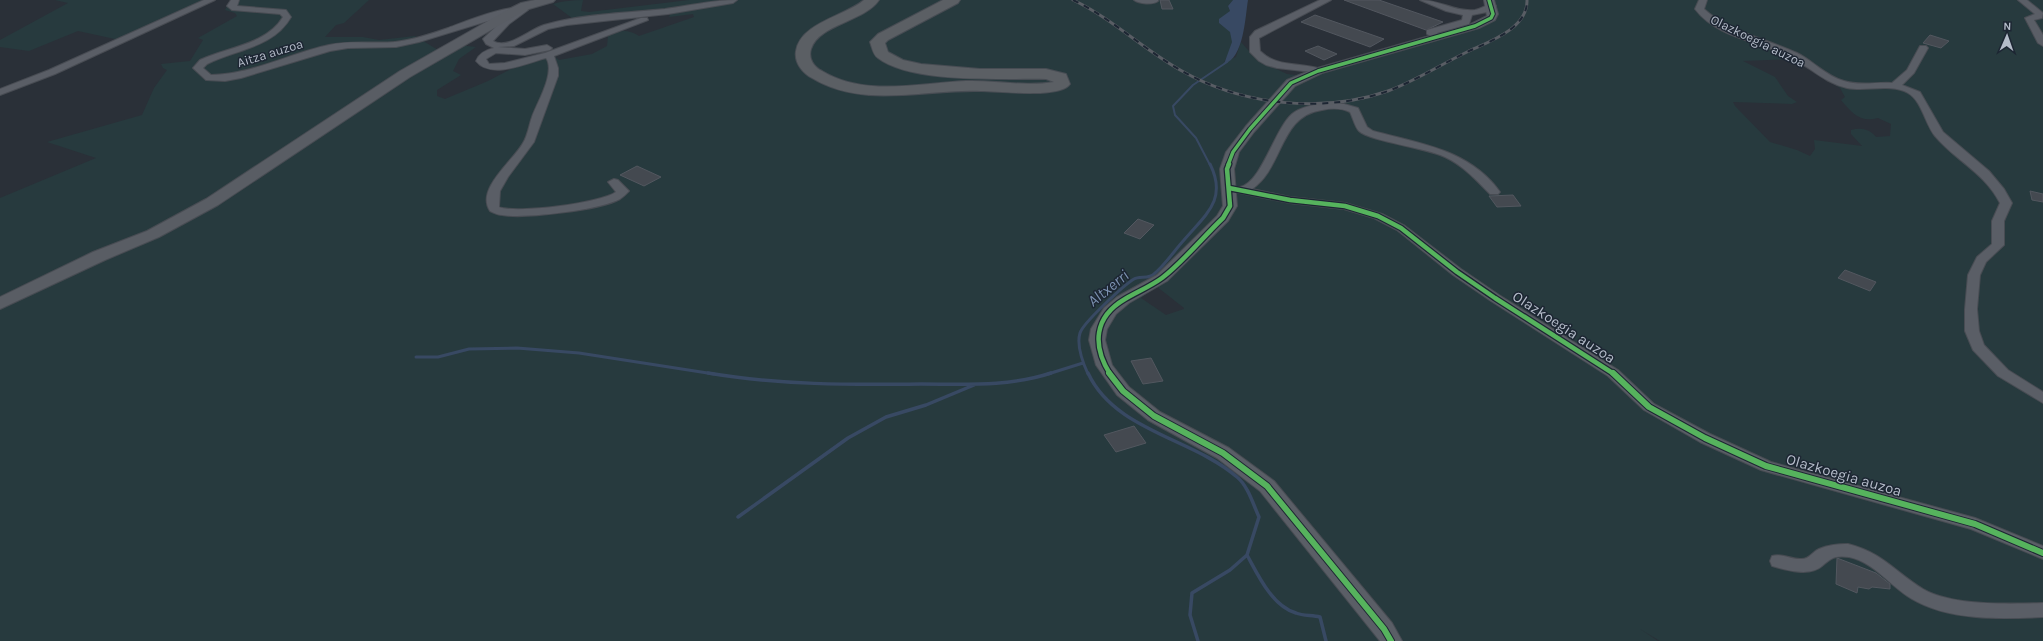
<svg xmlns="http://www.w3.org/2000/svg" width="2043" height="641" font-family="Karla,sans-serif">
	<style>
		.green { fill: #273a3e; fill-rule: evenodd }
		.water { fill: #384963 }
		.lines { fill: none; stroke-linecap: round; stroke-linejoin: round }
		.stream-far2 { stroke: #384963; stroke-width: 2 }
		.stream-far1 { stroke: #384963; stroke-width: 3 }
		.stream { stroke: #384963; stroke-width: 3.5 }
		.building { fill: #444950; stroke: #52575f }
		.minor-casing { stroke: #484c53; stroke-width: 2 }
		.tertiary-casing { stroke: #484c53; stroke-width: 2 }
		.secondary-casing { stroke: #484c53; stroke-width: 2 }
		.trunk-casing { stroke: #474c53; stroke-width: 2 }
		.minor { fill: #5a5e66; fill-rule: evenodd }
		.tertiary { fill: #5a5e66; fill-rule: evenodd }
		.secondary { fill: #595d64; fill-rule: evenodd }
		.trunk { fill: #5b5f64; fill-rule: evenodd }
		.rail-casing { stroke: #595d64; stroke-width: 3 }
		.rail { stroke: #1d2633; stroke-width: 2; stroke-dasharray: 6; stroke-linecap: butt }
		.cycleway-far2-casing { stroke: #1d2633; stroke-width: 5.5 }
		.cycleway-far1-casing { stroke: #1d2633; stroke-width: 7 }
		.cycleway-casing { stroke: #1d2633; stroke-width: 8 }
		.cycleway-far2 { stroke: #56b35d; stroke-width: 3.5 }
		.cycleway-far1 { stroke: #56b35d; stroke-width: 4.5 }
		.cycleway { stroke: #56b35d; stroke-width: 6 }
		.labels { text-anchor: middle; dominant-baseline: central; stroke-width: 3; stroke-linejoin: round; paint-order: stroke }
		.far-street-label { font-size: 13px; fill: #b4bcc9; stroke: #1d2633 }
		.street-label { font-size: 15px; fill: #b4bcc9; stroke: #1d2633 }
		.water-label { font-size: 16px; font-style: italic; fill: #7c92b1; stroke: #1d2633 }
	</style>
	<rect width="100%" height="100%" fill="#2a3038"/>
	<path class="green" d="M 55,0 L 215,0 L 130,40 L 115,39 L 78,31 L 29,51 L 0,47 L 0,40 L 68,3 Z
		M 230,0 L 369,0 L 344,23 L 336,25 L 325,37 L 363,37 L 379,40 L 415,36 L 438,50 L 459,45 L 476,47 L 459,59 L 453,71 L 461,75 L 437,90 L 437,96 L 445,99 C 459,93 474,87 488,81 C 512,69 528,57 555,57 L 559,60 L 592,54 L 607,46 L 608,36 C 619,30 628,29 639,36 L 694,17 L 693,14 L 669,17 L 673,9 L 572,18 L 553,4 C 563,1 572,0 583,0 L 581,11 L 589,12 L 689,0 L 1233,0 L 1228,6 L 1230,11 L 1219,23 C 1222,26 1227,28 1230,31 C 1236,39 1229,55 1224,62 L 1236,57 L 1241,42 L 1257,60 L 1287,74 L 1295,75 L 1470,26 L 1488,18 L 1485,0 L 2043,0 L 2043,641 L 1660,641 L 1640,629 L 1658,641 L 0,641 L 0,198 L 96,158 L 47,142 L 142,115 L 154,88 L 167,70 L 163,68 L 161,64 L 190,61 L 203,40 L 198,38 L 237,16 L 235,13 L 225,10 ZM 1795,59 L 1840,88 L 1845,97 L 1841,100 C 1852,113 1860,123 1878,118 L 1891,124 L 1890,136 L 1876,137 C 1870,129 1861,127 1851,130 L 1851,134 L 1862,146 L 1814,140 L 1815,149 L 1810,156 L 1797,150 L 1770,142 L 1735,106 L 1733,102 L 1792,104 L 1797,102 L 1788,96 L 1775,77 L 1743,61 ZM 1156,286 L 1184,308 L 1184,309 L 1166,315 L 1141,298 Z"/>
	<path class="water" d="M 1233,0 L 1248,0 C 1245,18 1244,58 1224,64 L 1232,42 L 1230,32 L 1219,23 L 1219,19 L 1230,11 L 1228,6 Z"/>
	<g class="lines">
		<path class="stream-far2" d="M 1210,165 L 1196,138 L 1175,115 L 1173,106 L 1193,85 L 1227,62"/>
		<path class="stream-far1" d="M 416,357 L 438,357 L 469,349 L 517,348 L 579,353 L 714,374
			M 1048,374 L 1083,363
			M 1088,374 C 1083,363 1076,346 1080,333 C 1083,323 1124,285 1134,279 C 1139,276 1150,279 1154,274 C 1165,265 1174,251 1184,240 C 1205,215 1228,200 1210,164"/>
		<path class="stream" d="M 708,373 C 779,385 849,385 921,384 C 964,384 1009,387 1051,373
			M 1088,373 C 1115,431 1192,438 1237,477 C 1248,486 1253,504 1259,517 L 1247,555
			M 738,517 L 848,438 L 886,417 L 926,405 L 974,385
			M 1247,555 C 1258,575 1272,606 1296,613 C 1303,616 1312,615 1320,617 L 1326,641
			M 1198,641 L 1190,615 L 1192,593 L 1230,570 L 1247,555"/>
	</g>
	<path class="building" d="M 1160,0 L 1169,0 L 1173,9 L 1162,9 Z
		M 1344,0 L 1379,0 L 1443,22 L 1426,30 Z
		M 1315,15 L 1384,39 L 1370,47 L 1301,22 Z
		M 1930,35 L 1949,41 L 1941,48 L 1923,43 Z
		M 1318,46 L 1337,54 L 1324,60 L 1305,51 Z
		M 637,166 L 661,177 L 644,186 L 620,175 Z
		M 2030,191 L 2043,194 L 2043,202 L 2032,200 Z
		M 1513,195 L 1521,206 L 1497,207 L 1489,196 Z
		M 1138,219 L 1154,225 L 1140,239 L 1124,233 Z
		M 1845,270 L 1876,282 L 1870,291 L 1838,278 Z
		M 1151,358 L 1163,381 L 1143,384 L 1131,361 Z
		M 1134,426 L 1146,443 L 1116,452 L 1104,435 Z
		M 1837,558 L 1876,573 L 1890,584 L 1890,589 L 1872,587 L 1869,589 L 1858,587 L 1857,593 L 1836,584 Z"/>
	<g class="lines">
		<defs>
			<path id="minor" d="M 204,0 L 215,0 L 55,74 L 0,95 L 0,89 L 49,70 Z
				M 231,0 L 239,0 L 237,6 L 286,10 L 291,17 C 273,48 237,49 207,64 L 203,68 L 211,75 C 253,74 288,54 329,45 C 351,40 373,44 395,42 C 413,40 431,34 448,28 C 462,23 518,0 528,10 L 509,24 L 493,41 C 508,50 530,29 544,25 C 582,14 625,13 665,9 C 689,6 712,0 737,0 L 733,3 L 668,14 L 567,25 L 548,29 L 514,46 L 498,47 L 525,49 L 547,45 L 552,48 L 550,50 L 525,55 L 496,53 L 486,59 L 489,64 L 505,63 L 545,53 L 641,18 L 647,18 L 648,20 L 554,56 L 558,68 L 558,76 L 534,142 L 508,177 L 500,191 L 499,207 C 516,214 601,203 616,192 L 608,182 L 614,179 L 618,180 L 629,191 C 626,194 623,197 620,199 C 600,210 524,219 502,215 C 498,215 494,213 490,211 C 475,189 514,160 523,143 C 528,135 529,125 532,117 C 537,103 556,72 546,58 C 527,63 491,80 476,61 C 479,53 486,50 494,48 L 486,44 L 483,39 L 485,37 L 503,20 L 514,13 L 419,42 L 396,47 L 348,48 L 330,51 L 241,78 L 225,81 L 206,80 L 193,68 L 200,60 C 227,47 266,45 283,17 L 280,14 L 232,10 L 227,6 Z
				M 1134,0 L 1158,0 L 1158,1 C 1153,5 1139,4 1134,0 Z
				M 1320,0 L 1331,0 L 1259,38 L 1260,51 C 1277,68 1300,62 1321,69 L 1321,73 L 1277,68 L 1266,65 L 1259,61 L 1250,52 L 1250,37 L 1255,31 Z
				M 1420,0 C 1439,0 1455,12 1475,10 C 1481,9 1486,5 1492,3 L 1496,6 L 1487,12 L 1472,15 L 1469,24 L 1437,33 L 1440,36 L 1436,39 L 1427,34 L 1427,30 L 1462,20 L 1463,15 L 1446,11 Z
				M 1699,0 L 1707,0 L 1704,9 C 1730,33 1765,38 1797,53 C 1813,61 1826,76 1844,81 C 1859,86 1876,82 1892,83 L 1907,70 L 1920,46 L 1926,46 L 1928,48 L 1914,73 L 1902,85 L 1920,92 L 1943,132 L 1989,171 L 2004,189 L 2012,203 L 2004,221 L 2004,245 L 1986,262 L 1980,275 L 1977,309 L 1979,331 L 1984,345 L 2008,370 L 2043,392 L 2043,403 L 1998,376 L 1973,350 L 1965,331 L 1965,309 L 1968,275 L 1977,257 L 1992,244 L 1992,221 L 2000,203 C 1984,172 1956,161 1935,136 C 1925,124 1922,101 1908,93 C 1890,83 1867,92 1847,88 C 1825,83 1811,68 1792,58 C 1760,41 1718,39 1695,9 Z
				M 2018,0 L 2027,0 L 2043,13 L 2042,18 L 2034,20 L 2043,35 L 2043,46 L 2038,43 L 2025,18 L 2035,14 Z
				M 1327,103 L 1344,104 L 1358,108 L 1367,127 L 1373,131 C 1420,144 1469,149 1500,192 L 1498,194 L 1490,194 C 1476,180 1464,166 1445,157 C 1427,148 1369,141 1359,131 C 1355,127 1353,118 1350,112 C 1342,108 1331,108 1322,110 C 1279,116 1284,167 1252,189 L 1290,197 L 1345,203 L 1382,214 L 1405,226 L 1461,269 L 1499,295 L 1618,370 L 1654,404 L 1710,434 L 1771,462 L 1975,518 L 2043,546 L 2043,559 L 1971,529 L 1761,470 L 1700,442 L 1644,410 L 1608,376 L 1491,301 L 1453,275 L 1397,230 L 1374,218 L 1344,209 L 1290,203 L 1225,190 L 1223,188 L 1225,186 C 1230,184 1235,188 1240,187 C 1262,182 1274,130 1292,114 C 1302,106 1315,105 1327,103 Z
				M 1848,544 C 1883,553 1894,571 1923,589 C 1952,606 2010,604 2043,603 L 2043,617 C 2001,619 1949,621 1912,599 C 1891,587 1874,562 1849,557 C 1835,555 1831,558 1822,566 C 1810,577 1786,570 1772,566 L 1770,561 L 1772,556 C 1782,553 1790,559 1800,559 C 1809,560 1812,552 1819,549 C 1828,545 1838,544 1848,544 Z"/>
			<path id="tertiary" d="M 1484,0 L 1494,0 L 1498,14 L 1495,20 L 1479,28 L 1322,73 L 1295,86 L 1254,132 L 1239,152 L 1234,169 L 1237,206 L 1228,221 L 1167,281 L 1129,303 L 1116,314 L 1107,329 L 1105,340 L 1112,365 L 1129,387 L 1160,412 L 1229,448 L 1274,481 L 1392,623 L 1402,641 L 1380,641 L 1260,491 L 1217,458 L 1148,420 L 1117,395 L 1096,365 L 1089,340 L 1091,329 L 1104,308 L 1117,297 L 1157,275 L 1217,216 L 1223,206 L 1220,169 L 1226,152 L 1246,126 L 1287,80 L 1314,69 L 1471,24 L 1487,16 Z"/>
			<path id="secondary" d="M 535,0 L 555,0 L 553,2 L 529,9 L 517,15 L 410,77 L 218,205 L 159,237 L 105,260 L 0,309 L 0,297 L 93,252 L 147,231 L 206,199 L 400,71 L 509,9 L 521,3 Z"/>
			<path id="trunk" d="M 864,0 L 879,0 C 864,22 819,24 811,49 C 808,59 814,67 822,71 C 865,97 918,83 966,81 C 995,80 1025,87 1054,82 L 1046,79 C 1003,78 912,84 878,58 C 873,55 872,47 870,42 L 878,34 L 943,0 L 960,0 L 958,3 L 888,40 L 885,43 L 888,52 L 903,60 L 921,64 L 980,69 L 1046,69 L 1066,74 L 1070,84 C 1060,99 999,91 981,91 C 925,89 863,109 812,78 C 803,73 794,63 796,51 C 800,23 845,16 864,0 Z"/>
		</defs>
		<use href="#minor" class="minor-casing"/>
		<use href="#tertiary" class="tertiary-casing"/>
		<use href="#secondary" class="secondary-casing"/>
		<use href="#trunk" class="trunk-casing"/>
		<use href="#minor" class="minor"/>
		<use href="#tertiary" class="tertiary"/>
		<use href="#secondary" class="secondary"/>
		<use href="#trunk" class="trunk"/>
		<defs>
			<path id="rail" d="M 1073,0 C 1113,19 1144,50 1182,71 C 1242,105 1322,114 1388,91 C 1415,81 1440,65 1467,52 C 1488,42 1528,29 1527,0"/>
		</defs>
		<use href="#rail" class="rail-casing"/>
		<use href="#rail" class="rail"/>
		<defs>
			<path id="cycleway-far2" d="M 1228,165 L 1233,152 L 1250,129 L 1291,83 L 1318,71 L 1475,26 L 1491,18 L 1493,14 L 1489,0"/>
			<path id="cycleway-far1" d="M 1229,188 L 1290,200 L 1345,206 L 1378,216 L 1401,228 L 1457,272 L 1495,298 L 1614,374
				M 1110,374 C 1092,345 1094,317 1125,299 C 1137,292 1151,286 1162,278 C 1182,263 1204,236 1223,218 L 1230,206 L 1227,169 L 1229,164"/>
			<path id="cycleway" d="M 1109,373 L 1123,391 L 1154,416 L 1223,453 L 1267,486 L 1384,629 L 1391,641
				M 1613,373 L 1649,407 L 1705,438 L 1766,466 L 1975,524 L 2043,553"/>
		</defs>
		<use href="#cycleway-far2" class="cycleway-far2-casing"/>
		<use href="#cycleway-far1" class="cycleway-far1-casing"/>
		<use href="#cycleway" class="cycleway-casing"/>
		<use href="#cycleway-far2" class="cycleway-far2"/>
		<use href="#cycleway-far1" class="cycleway-far1"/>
		<use href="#cycleway" class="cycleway"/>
	</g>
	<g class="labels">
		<g class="far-street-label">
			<text transform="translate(1758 41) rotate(26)">Olazkoegia auzoa</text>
			<text transform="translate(270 53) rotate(-17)">Aitza auzoa</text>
		</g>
		<g class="street-label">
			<text transform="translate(1564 327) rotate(33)">Olazkoegia auzoa</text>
			<text transform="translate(1844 475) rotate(16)">Olazkoegia auzoa</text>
		</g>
		<g class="water-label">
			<text transform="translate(1108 288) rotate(-39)">Altxerri</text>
		</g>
	</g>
	<g transform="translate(2007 36) rotate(2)" stroke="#1d2633" stroke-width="3" paint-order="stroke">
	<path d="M0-3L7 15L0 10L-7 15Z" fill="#b4bcc9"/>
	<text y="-6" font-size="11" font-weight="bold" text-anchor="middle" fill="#b4bcc9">N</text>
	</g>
</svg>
